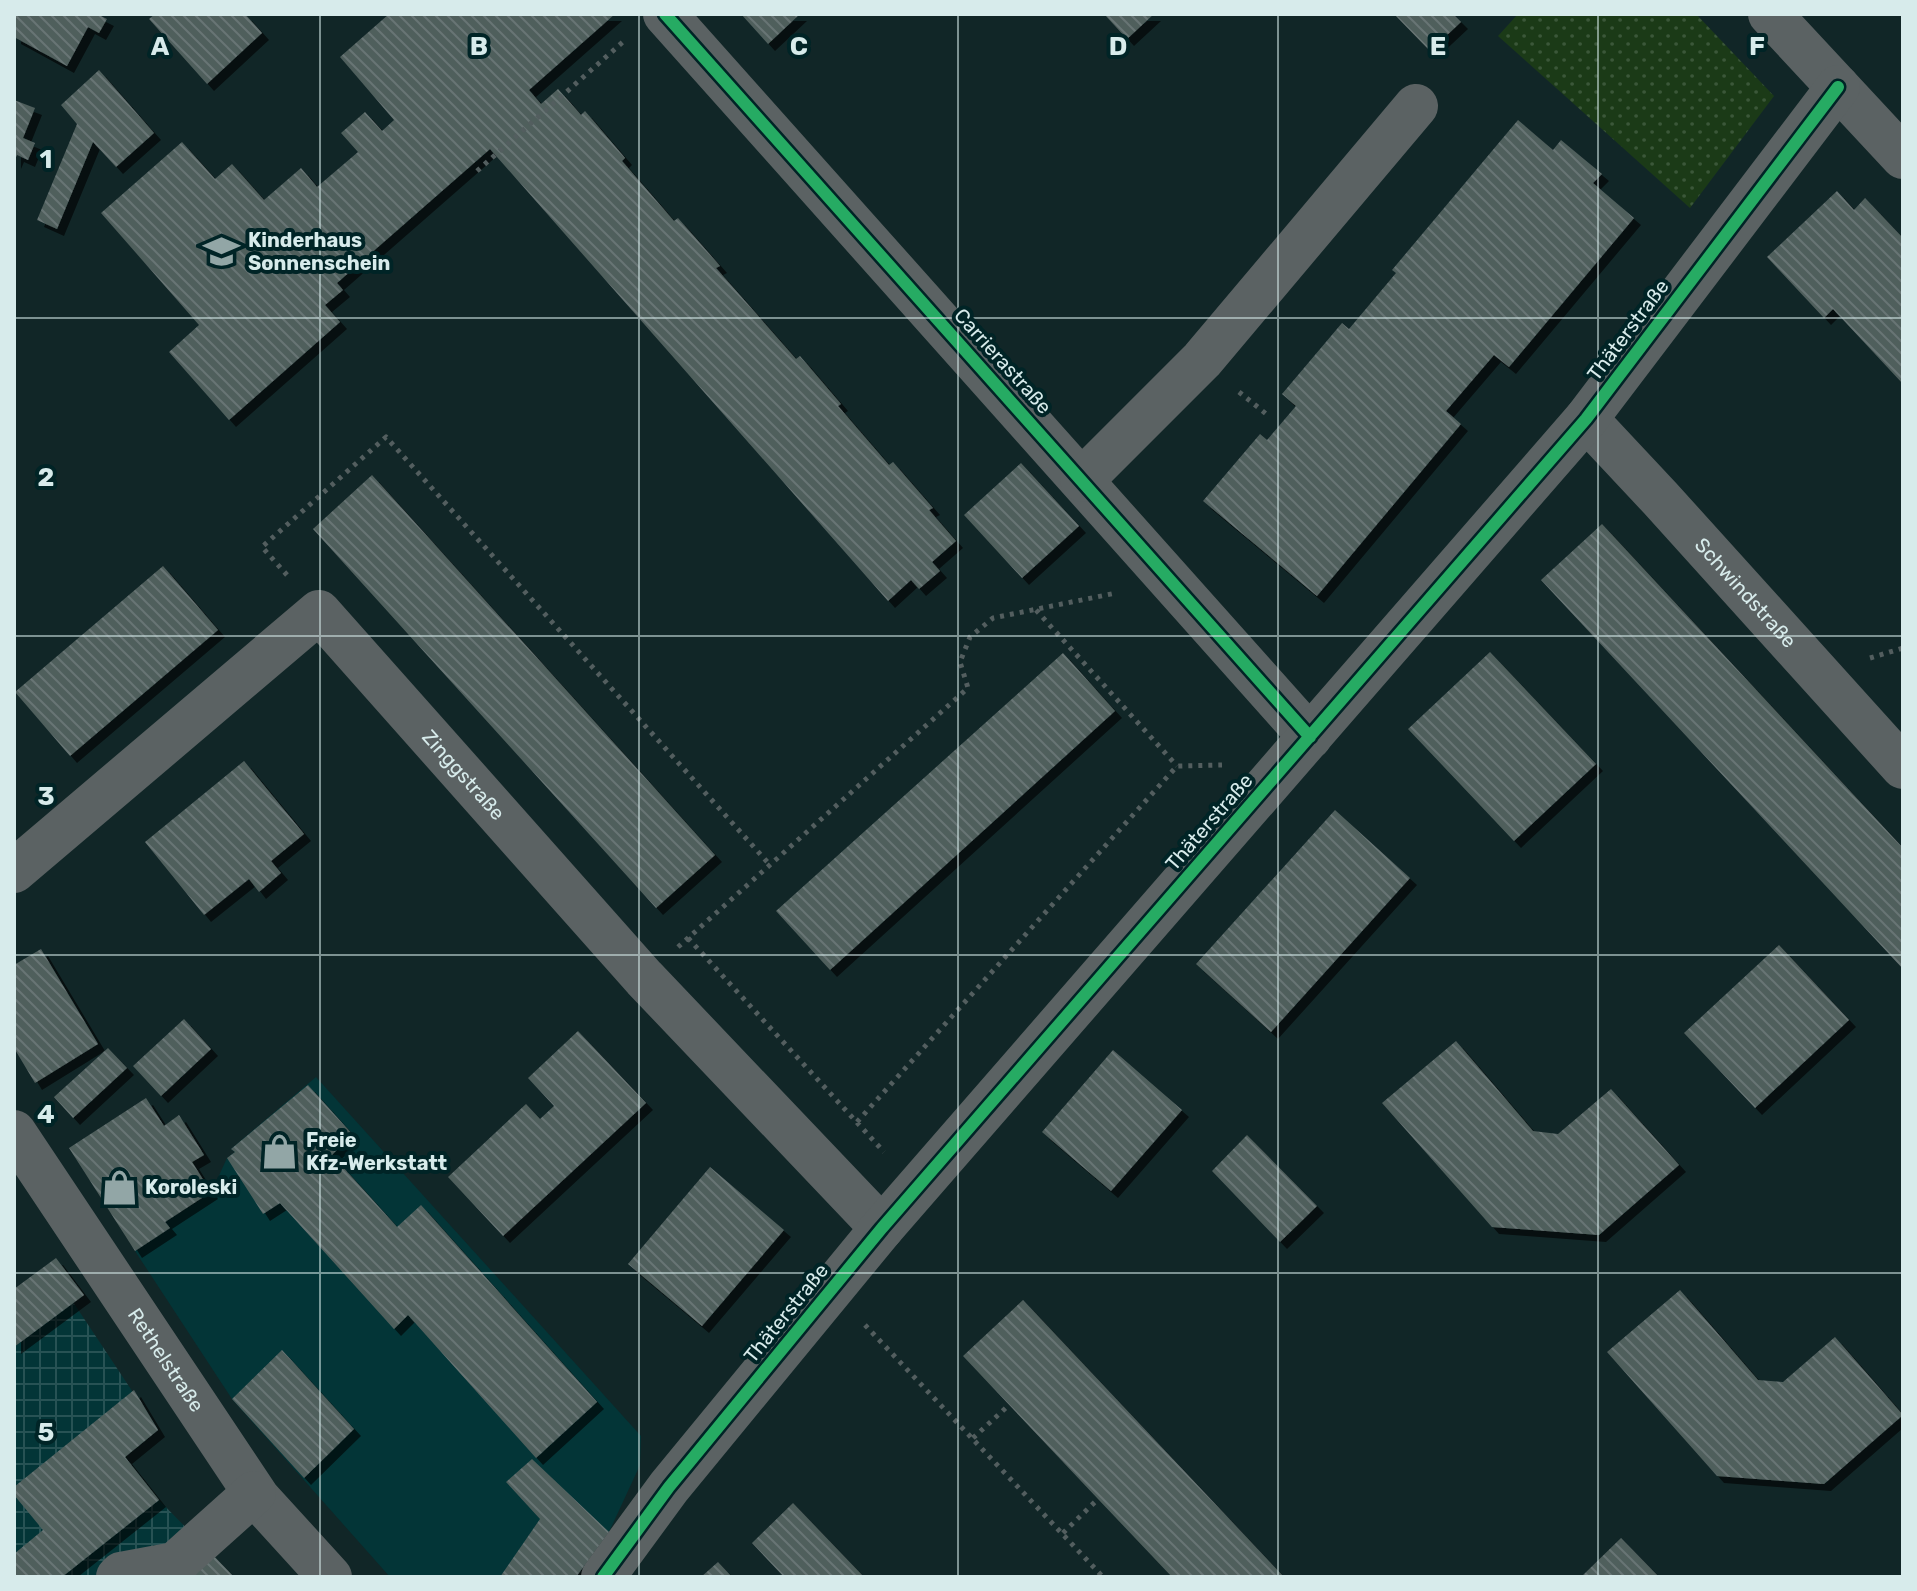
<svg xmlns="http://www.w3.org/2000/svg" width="1917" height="1591" font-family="Rubik,sans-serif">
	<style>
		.built { fill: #033537 }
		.industrial { fill: url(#industrial-grid) }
		.park { fill: url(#park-dots) }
		.building { fill: url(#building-back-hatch); filter: url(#shadow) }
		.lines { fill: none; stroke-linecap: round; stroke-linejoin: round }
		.path { stroke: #535e5f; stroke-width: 5; stroke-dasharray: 4 6; stroke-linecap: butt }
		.minor { stroke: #5b6263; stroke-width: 44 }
		.cycleway-casing { stroke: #002426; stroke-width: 17 }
		.cycleway { stroke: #26ab63; stroke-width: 12 }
		.grid { fill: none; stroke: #d7ebeb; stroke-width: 2; stroke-opacity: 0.55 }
		.labels { text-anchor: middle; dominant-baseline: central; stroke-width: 8; stroke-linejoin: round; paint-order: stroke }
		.poi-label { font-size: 20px; font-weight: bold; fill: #d7ebeb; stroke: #002426; text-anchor: start }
		.street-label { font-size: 20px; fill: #d7ebeb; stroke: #002426 }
		.grid-label { font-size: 26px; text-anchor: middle; font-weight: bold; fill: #d7ebeb; stroke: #002426; stroke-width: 8; stroke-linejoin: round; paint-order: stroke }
	</style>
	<defs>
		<pattern id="industrial-grid" width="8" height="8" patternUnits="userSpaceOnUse" patternTransform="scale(2)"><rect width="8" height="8" fill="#033537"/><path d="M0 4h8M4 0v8" fill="none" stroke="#275254"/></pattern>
		<pattern id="park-dots" width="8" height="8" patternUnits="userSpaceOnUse" patternTransform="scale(2)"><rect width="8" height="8" fill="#1b3a17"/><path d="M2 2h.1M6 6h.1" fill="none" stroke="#3b5739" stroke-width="1.8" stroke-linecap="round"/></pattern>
		<pattern id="building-back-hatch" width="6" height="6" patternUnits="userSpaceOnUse" patternTransform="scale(2)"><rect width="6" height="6" fill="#4f5e5c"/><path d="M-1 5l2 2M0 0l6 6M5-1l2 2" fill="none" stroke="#687574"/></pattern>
		<filter id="shadow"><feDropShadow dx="7" dy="7" stdDeviation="0" flood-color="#0009"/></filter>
	</defs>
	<rect width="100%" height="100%" fill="#112627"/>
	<path class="built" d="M 316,1077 L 641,1436 L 640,1465 L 609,1532 L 576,1577 L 390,1577 L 232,1399 L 135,1251 L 170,1228 L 165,1222 L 211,1193 L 227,1158 L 235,1152 L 231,1149 Z"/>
	<path class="industrial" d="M 73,1302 L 158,1430 L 125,1457 L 159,1500 L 234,1577 L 14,1577 L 14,1347 Z"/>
	<path class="park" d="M 1518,14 L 1696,14 L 1774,96 L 1690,208 L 1498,36 Z"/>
	<path class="building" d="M 14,14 L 97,14 L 107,19 L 99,33 L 88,27 L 67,66 L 14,37 Z
		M 155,14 L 245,14 L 262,33 L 207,84 L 149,19 Z
		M 389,14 L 615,14 L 529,90 L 541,104 L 558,89 L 581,115 L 585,111 L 625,158 L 622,161 L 674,221 L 678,218 L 720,266 L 716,268 L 796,359 L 800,356 L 841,404 L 838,406 L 889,465 L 893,462 L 933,508 L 929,510 L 956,541 L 932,562 L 940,571 L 919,589 L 911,580 L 888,601 L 490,149 L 337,283 L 343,290 L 325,305 L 340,322 L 229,420 L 169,352 L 199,325 L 101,213 L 182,142 L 215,179 L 232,164 L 264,200 L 301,168 L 317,187 L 358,152 L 341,133 L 365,112 L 382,131 L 394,120 L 340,57 Z
		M 741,14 L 800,14 L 768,44 Z
		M 1104,14 L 1154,14 L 1127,39 Z
		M 1394,14 L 1453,14 L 1461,22 L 1430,51 Z
		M 99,70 L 154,133 L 116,167 L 93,142 L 57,229 L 37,220 L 77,124 L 61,105 Z
		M 14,100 L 35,108 L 23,138 L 35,143 L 28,160 L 17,155 L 14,162 Z
		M 1518,120 L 1553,150 L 1561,140 L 1602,174 L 1593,183 L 1634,218 L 1509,367 L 1494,355 L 1446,411 L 1461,424 L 1317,596 L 1203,501 L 1260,434 L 1267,440 L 1296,406 L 1282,394 L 1342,323 L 1349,329 L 1396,273 L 1392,270 Z
		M 1837,191 L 1854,210 L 1865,198 L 1903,238 L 1903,384 L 1833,309 L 1824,318 L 1767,257 Z
		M 1021,463 L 1079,526 L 1022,578 L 964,515 Z
		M 372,475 L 715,855 L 656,908 L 313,529 Z
		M 1602,524 L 1903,848 L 1903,969 L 1541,580 Z
		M 163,566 L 218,630 L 70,756 L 15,692 Z
		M 1490,652 L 1596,764 L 1514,841 L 1408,729 Z
		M 1063,653 L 1115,711 L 830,970 L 776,911 Z
		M 244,761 L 304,834 L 271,861 L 281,873 L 259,892 L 249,879 L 204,915 L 145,842 Z
		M 1335,810 L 1410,878 L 1271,1032 L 1196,964 Z
		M 1779,945 L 1849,1020 L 1755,1108 L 1684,1033 Z
		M 41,949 L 98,1044 L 35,1083 L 14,1048 L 14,965 Z
		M 184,1019 L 211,1049 L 161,1096 L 133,1066 Z
		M 578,1031 L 646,1103 L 503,1236 L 448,1177 L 526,1104 L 540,1119 L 554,1106 L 528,1078 Z
		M 1456,1041 L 1533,1131 L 1558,1134 L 1611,1089 L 1679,1165 L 1599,1235 L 1492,1227 L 1382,1103 Z
		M 108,1048 L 127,1068 L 73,1118 L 54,1097 Z
		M 1113,1050 L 1182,1110 L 1111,1191 L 1042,1132 Z
		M 308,1085 L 352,1134 L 332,1155 L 397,1227 L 421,1205 L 597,1402 L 536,1458 L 408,1315 L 394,1329 L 280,1203 L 263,1214 L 227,1158 L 235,1152 L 231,1149 Z
		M 146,1098 L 164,1126 L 179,1115 L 204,1155 L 192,1162 L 211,1192 L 165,1222 L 170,1228 L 135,1251 L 69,1148 Z
		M 1247,1135 L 1317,1206 L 1280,1242 L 1212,1171 Z
		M 710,1167 L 784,1230 L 702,1326 L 628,1264 Z
		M 56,1258 L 84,1295 L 14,1347 L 14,1289 Z
		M 1680,1290 L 1758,1380 L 1783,1382 L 1835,1337 L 1903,1415 L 1824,1484 L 1717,1476 L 1607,1352 Z
		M 1023,1300 L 1284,1577 L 1172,1577 L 1098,1499 L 963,1356 Z
		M 282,1350 L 354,1429 L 304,1478 L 232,1399 Z
		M 134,1390 L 158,1430 L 125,1457 L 159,1500 L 62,1577 L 14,1577 L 14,1554 L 43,1530 L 14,1495 L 14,1487 Z
		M 532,1459 L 609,1532 L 576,1577 L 500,1577 L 540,1519 L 506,1482 Z
		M 793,1503 L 864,1577 L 784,1577 L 752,1543 Z
		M 1621,1538 L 1659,1577 L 1581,1577 Z
		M 209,1551 L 234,1577 L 182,1577 Z
		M 718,1562 L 732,1577 L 701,1577 Z"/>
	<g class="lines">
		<path class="path" d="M 477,171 L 624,41
			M 1239,392 L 1270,417
			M 287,575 L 262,547 L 386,437 L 770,865
			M 1036,610 L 1177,766
			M 1870,658 L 1903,648
			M 688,938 L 884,1152
			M 678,947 L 968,688 L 960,662 L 970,637 L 993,618 L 1116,593
			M 857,1122 L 1177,766 L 1222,765
			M 865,1325 L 1103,1577
			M 973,1438 L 1009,1405
			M 1063,1533 L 1098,1499"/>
		<g class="minor">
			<path d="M 665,14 L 1310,737"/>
			<path d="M 1770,14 L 1903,157"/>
			<path id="s1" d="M 1586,419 L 1660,498 L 1903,767"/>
			<path d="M 1082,480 L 1202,360 L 1416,106"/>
			<path id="s2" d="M 14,871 L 319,612 L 644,978 L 882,1228"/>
			<path id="s3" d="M 14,1132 L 258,1498 L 330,1577"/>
			<path d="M 118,1577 L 121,1574 L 175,1564 L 254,1493"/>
			<path d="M 603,1577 L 669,1487 L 882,1228 L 1586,419 L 1838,87"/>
		</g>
		<defs>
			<path id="cycleway" d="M 665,14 L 1310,737
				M 603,1577 L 669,1487 L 882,1228 L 1586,419 L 1838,87"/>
		</defs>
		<use href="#cycleway" class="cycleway-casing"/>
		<use href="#cycleway" class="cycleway"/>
	</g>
	<path class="grid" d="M 320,14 L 320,1577M 639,14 L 639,1577M 958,14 L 958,1577M 1278,14 L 1278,1577M 1598,14 L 1598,1577M 14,318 L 1903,318M 14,636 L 1903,636M 14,955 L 1903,955M 14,1273 L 1903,1273"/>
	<defs>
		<symbol id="school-bare" viewBox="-9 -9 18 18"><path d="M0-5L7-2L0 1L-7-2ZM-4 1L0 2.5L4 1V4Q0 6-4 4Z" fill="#92a6a6" stroke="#002426" stroke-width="2.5" paint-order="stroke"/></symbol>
		<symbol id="shop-bare" viewBox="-9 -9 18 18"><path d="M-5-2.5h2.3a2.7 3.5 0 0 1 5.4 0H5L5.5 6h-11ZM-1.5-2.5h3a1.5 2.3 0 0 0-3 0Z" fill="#92a6a6" stroke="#002426" stroke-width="2.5" paint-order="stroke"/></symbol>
	</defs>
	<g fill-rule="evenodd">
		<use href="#school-bare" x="196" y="226" width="51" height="51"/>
		<use href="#shop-bare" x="254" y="1126" width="51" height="51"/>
		<use href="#shop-bare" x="94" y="1162" width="51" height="51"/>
	</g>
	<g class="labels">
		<g class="poi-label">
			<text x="248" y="240">Kinderhaus<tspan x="248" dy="23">Sonnenschein</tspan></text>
			<text x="306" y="1140">Freie<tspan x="306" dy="23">Kfz-Werkstatt</tspan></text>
			<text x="145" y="1187">Koroleski</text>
		</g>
		<g class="street-label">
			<text transform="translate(1628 330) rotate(-53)">Thäterstraße</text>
			<text transform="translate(1003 361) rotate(48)">Carrierastraße</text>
			<text stroke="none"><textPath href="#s1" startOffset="236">Schwindstraße</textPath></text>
			<text stroke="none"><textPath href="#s2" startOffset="618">Zinggstraße</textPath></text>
			<text transform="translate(1209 822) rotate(-49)">Thäterstraße</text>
			<text transform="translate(786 1313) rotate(-51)">Thäterstraße</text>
			<text stroke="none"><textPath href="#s3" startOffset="274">Rethelstraße</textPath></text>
		</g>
	</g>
	<g class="grid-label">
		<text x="160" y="55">A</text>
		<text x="479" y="55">B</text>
		<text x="799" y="55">C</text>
		<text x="1118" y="55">D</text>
		<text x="1438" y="55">E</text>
		<text x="1757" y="55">F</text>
		<text x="46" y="168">1</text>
		<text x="46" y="486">2</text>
		<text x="46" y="805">3</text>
		<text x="46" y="1123">4</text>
		<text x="46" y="1441">5</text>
	</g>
	<rect width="1917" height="1591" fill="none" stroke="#d7ebeb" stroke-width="32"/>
</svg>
